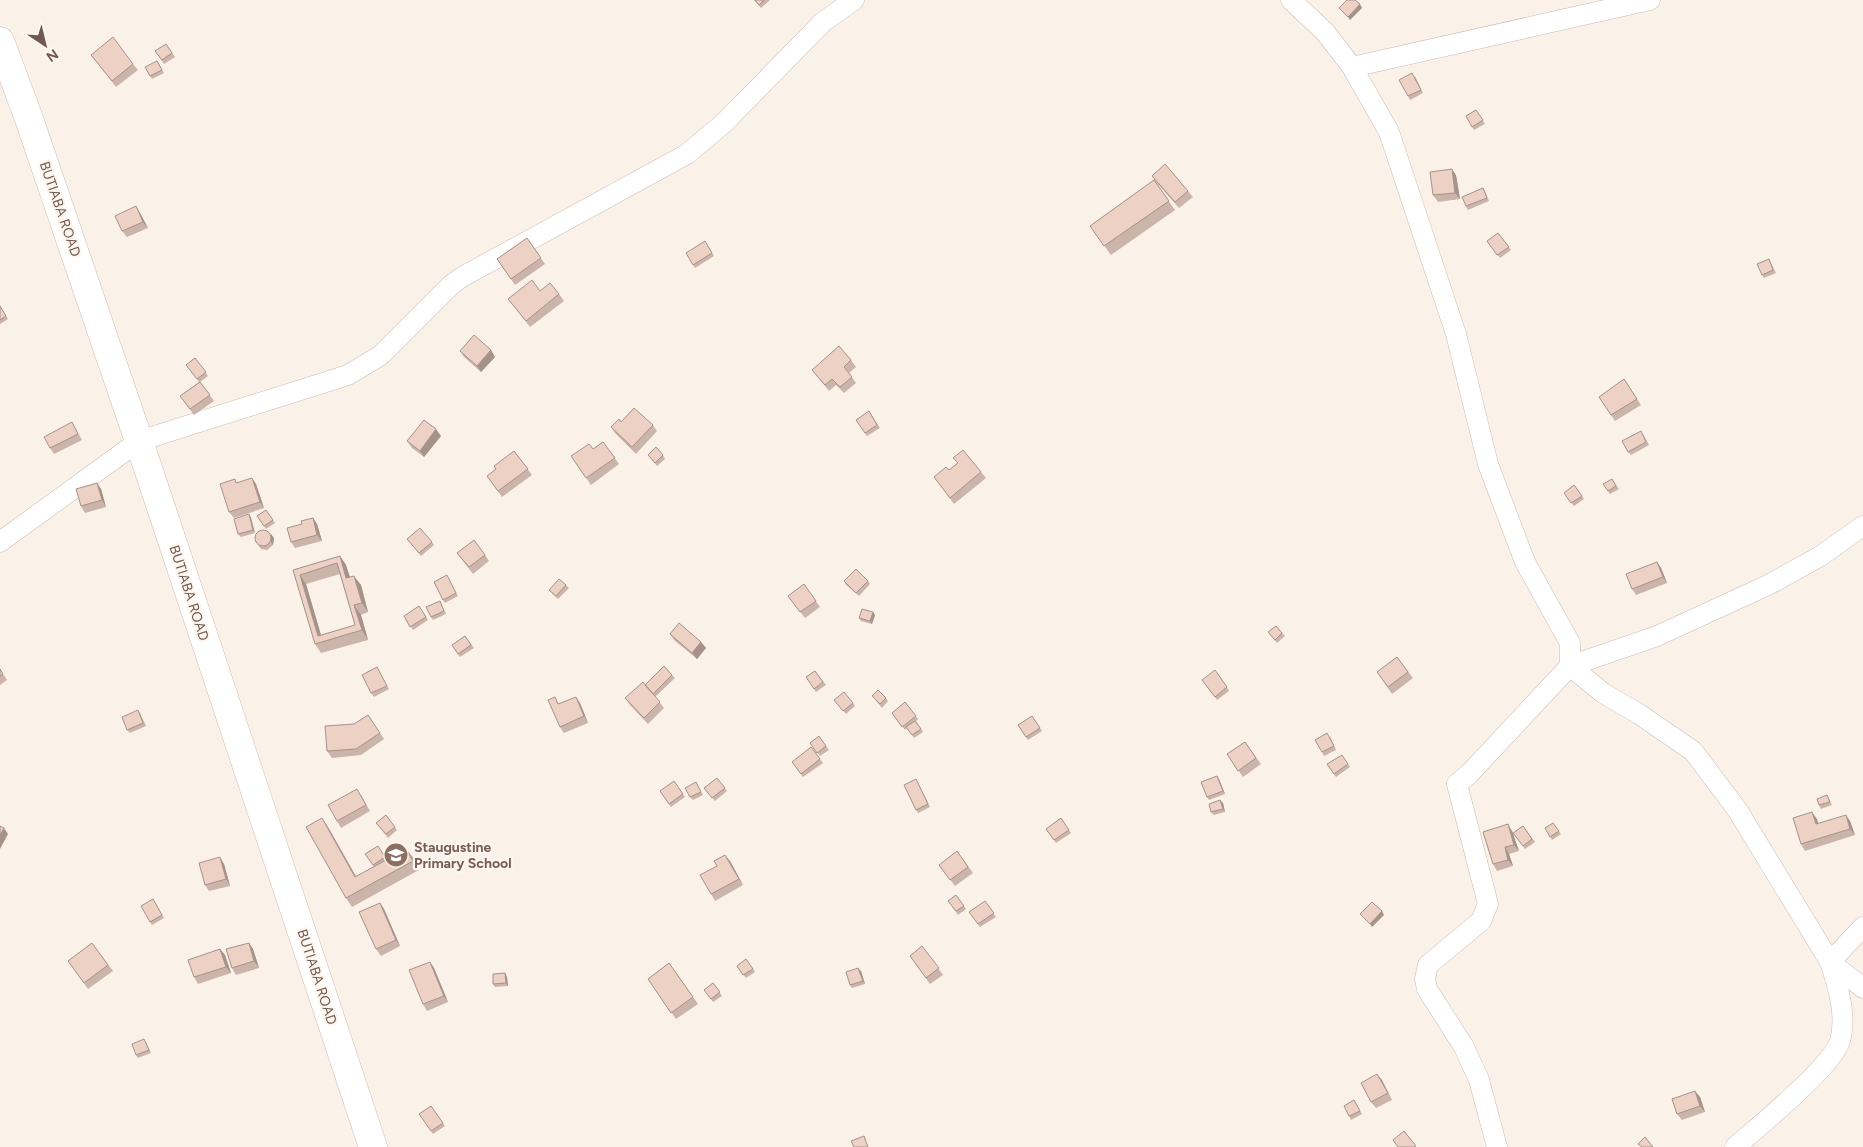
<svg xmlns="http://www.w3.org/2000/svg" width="1863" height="1147" font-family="Figtree,sans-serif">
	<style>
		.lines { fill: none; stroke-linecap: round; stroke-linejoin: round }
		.minor-casing { stroke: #cbbab0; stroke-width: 21 }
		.secondary-casing { stroke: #cfbcb1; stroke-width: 29 }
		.minor { stroke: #fff; stroke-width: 20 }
		.secondary { stroke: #fff; stroke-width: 28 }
		.wall { fill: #cbb4a9; fill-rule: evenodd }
		.shaded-wall { fill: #a59289 }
		.building { fill: #ecd1c4; stroke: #a59289; fill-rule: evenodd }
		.labels { text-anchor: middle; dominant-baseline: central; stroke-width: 4.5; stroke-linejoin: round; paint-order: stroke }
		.street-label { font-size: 14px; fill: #715950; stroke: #fdf6ef }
		.education-label { font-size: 14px; font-weight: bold; fill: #785e54; stroke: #fdf6ef; text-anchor: start }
	</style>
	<rect width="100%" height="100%" fill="#faf2e9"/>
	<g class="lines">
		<defs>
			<path id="minor" d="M 1291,0 L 1325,32 L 1352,67 L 1389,132 L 1456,334 L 1488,464 L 1525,562 L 1570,643 L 1570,666
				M 1352,67 L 1650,0
				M 0,542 L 139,441 L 348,375 L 381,355 L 451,285 L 462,277 L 687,154 L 724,123 L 823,22 L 854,0
				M 1570,666 L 1603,693 L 1639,714 L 1693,751 L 1738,811 L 1830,962 L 1863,988
				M 1497,1147 L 1479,1080 L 1464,1047 L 1427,989 L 1425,979 L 1428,965 L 1481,921 L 1488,904 L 1457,784 L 1469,774 L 1570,666 L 1657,636 L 1768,585 L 1819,557 L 1863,526
				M 1735,1147 C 1758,1127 1832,1067 1840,1041 C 1847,1016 1838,986 1830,962 L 1863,927"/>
			<path id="secondary" d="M 0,41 L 28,116 L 139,441 L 373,1147"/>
		</defs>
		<use href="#minor" class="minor-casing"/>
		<use href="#secondary" class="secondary-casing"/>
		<use href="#minor" class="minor"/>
		<use href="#secondary" class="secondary"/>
	</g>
	<path class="wall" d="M 754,0 L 770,0 L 761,8 Z
		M 166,44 L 175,57 L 164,64 L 155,51 Z
		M 91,55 L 133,64 L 138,70 L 116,87 Z
		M 157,61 L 164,73 L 152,79 L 150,76 Z
		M 1415,76 L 1423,93 L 1410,100 L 1408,96 Z
		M 1476,110 L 1485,124 L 1474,130 L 1466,116 Z
		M 1456,175 L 1460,199 L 1438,202 L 1433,195 Z
		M 1152,176 L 1188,191 L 1193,197 L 1179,208 L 1156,182 Z
		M 1154,180 L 1175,210 L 1111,255 L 1090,226 Z
		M 1483,188 L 1485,191 L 1489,201 L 1468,210 L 1466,206 Z
		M 140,213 L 148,228 L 127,237 L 122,231 Z
		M 1498,233 L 1511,250 L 1500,258 L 1487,241 Z
		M 527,238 L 545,264 L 515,285 L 497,259 Z
		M 705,241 L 714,256 L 695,268 L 686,253 Z
		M 1769,259 L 1776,273 L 1764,278 L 1762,275 Z
		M 540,291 L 559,294 L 564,301 L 530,327 L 508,299 Z
		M 0,306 L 8,319 L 0,324 Z
		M 491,350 L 495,357 L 481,372 L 464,357 L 460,351 Z
		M 195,358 L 208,376 L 200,382 L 214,401 L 194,415 L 180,396 L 199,382 L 186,365 Z
		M 851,360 L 856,367 L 849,373 L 856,383 L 844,393 L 836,385 L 829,391 L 812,370 Z
		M 1624,379 L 1641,405 L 1615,421 L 1599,397 Z
		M 869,411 L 880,428 L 867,436 L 856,420 Z
		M 72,422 L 82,440 L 54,454 L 50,448 Z
		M 621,422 L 653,425 L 657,431 L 636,454 L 615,433 L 611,427 Z
		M 1643,434 L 1649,445 L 1631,455 L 1628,452 Z
		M 441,436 L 424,457 L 412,448 L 407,441 Z
		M 603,442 L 619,464 L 591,485 L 571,456 L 593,449 Z
		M 514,451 L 532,475 L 502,497 L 487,476 L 496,469 Z
		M 648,455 L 663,455 L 665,459 L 657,466 Z
		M 957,463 L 981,472 L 986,478 L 954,504 L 934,477 L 949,470 Z
		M 1612,479 L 1619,489 L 1610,494 L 1603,484 Z
		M 97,483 L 101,489 L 106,507 L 85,513 L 81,506 Z
		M 237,483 L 256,484 L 264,508 L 234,518 L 229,512 Z
		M 1574,485 L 1584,499 L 1574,506 L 1564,493 Z
		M 266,510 L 275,523 L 266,529 L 257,516 Z
		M 249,514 L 251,518 L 255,533 L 241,537 L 238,534 Z
		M 313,518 L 317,524 L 322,541 L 295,548 L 291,542 L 302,524 Z
		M 274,538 L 273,545 L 267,550 L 261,549 L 255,540 Z
		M 407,539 L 432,542 L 434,545 L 421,556 Z
		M 457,553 L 485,555 L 489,561 L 473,574 Z
		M 340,556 L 346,565 L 350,577 L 361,585 L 368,612 L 361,615 L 368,640 L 321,653 L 315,644 L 293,570 ZM 340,574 L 355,625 L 321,635 L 306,584 Z
		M 1657,562 L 1661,568 L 1667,583 L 1636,595 L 1632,589 Z
		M 449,579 L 458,596 L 445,603 L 443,600 Z
		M 844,581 L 868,581 L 870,584 L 859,596 L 846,585 Z
		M 804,584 L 820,607 L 805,618 L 788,596 Z
		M 566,585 L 569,588 L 558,599 L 549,590 Z
		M 440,601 L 446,614 L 433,620 L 431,617 Z
		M 419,606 L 428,620 L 413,630 L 404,616 Z
		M 873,612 L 875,615 L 872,624 L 861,621 L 859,618 Z
		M 1276,626 L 1285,636 L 1277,643 L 1268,632 Z
		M 670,634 L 701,642 L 706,648 L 697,659 L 674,640 Z
		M 465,636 L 474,648 L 460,657 L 452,645 Z
		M 1397,657 L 1413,678 L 1392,694 L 1377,672 Z
		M 377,667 L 389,689 L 374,697 L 371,693 Z
		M 0,669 L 7,680 L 0,685 Z
		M 815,671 L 826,685 L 816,692 L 806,677 Z
		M 672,675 L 675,678 L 655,697 L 664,708 L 648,724 L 630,705 L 625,698 L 645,685 Z
		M 1202,680 L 1227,687 L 1229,691 L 1217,700 Z
		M 872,696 L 886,698 L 888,701 L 882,708 Z
		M 834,700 L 853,703 L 855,706 L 846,714 Z
		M 905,702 L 918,719 L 916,721 L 923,732 L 914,738 L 907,728 L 905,730 L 892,713 Z
		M 580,703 L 588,723 L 564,733 L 560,727 L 559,704 Z
		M 138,710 L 140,713 L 146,726 L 130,733 L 127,730 Z
		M 368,715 L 384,739 L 361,755 L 332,758 L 327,751 L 354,724 Z
		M 1032,716 L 1042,731 L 1028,740 L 1018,725 Z
		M 819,736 L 829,750 L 820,756 L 810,743 Z
		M 1330,736 L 1336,750 L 1324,756 L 1322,752 Z
		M 1245,742 L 1261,764 L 1243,777 L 1227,754 Z
		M 811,747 L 823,763 L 803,777 L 792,762 Z
		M 1342,755 L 1350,767 L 1336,777 L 1327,764 Z
		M 1217,776 L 1219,779 L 1225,794 L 1209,800 L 1207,797 Z
		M 717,778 L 727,791 L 715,801 L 704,788 Z
		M 674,781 L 685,797 L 671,807 L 660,791 Z
		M 696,782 L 703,795 L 693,800 L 690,797 Z
		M 918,783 L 930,807 L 918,813 L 916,810 Z
		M 361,795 L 370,811 L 341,828 L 337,821 Z
		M 1827,795 L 1832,805 L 1821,809 L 1819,805 Z
		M 1220,800 L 1223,803 L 1225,812 L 1214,815 L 1211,812 Z
		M 386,815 L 397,830 L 388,838 L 376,823 Z
		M 1061,818 L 1071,833 L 1056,843 L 1046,829 Z
		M 1817,819 L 1818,824 L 1850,821 L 1855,835 L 1805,851 L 1801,844 Z
		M 1553,823 L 1561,834 L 1552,840 L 1545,828 Z
		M 1523,826 L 1535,842 L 1525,849 L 1513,833 Z
		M 328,827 L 356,876 L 374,867 L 365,854 L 378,846 L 387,860 L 406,849 L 413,858 L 419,870 L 352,907 L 346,898 Z
		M 1512,831 L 1519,851 L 1509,854 L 1513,866 L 1497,871 L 1493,864 Z
		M 957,851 L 973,873 L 955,886 L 939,865 Z
		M 730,861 L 743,885 L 715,901 L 711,894 L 717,866 Z
		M 224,864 L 230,886 L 209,891 L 205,885 Z
		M 956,895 L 966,909 L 958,915 L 948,901 Z
		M 985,901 L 996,917 L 980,927 L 969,912 Z
		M 155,902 L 164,918 L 152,925 L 150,922 Z
		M 380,903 L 384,909 L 400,946 L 381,956 L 376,949 Z
		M 92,943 L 113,971 L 88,989 L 68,961 Z
		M 249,943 L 253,949 L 259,968 L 236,975 L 232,968 Z
		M 922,946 L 943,975 L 930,984 L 910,956 Z
		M 220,949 L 225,955 L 231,973 L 198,984 L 194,977 Z
		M 746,959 L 755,972 L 746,978 L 737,966 Z
		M 430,962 L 434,968 L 448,1002 L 427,1011 L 423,1004 Z
		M 669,963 L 698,1004 L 676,1019 L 648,979 Z
		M 861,971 L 865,984 L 852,988 L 850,985 Z
		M 505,973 L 507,977 L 508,986 L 495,987 L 493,984 Z
		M 713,983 L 722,996 L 713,1002 L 704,990 Z
		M 146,1042 L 151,1053 L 138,1058 L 136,1055 Z
		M 1377,1074 L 1392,1100 L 1376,1108 L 1371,1102 Z
		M 1700,1097 L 1705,1112 L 1682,1120 L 1677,1114 Z
		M 1356,1103 L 1362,1114 L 1351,1120 L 1349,1116 Z
		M 431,1106 L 445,1126 L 433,1134 L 419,1114 Z"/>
	<path class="shaded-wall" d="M 1360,4 L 1362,8 L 1350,20 L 1348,17 Z
		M 1452,169 L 1456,175 L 1460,199 L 1455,193 Z
		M 136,206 L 140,213 L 148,228 L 143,222 Z
		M 491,350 L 495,357 L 481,372 L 477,366 Z
		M 436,429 L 441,436 L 424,457 L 420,451 Z
		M 252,478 L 256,484 L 264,508 L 260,502 Z
		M 97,483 L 101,489 L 106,507 L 102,500 Z
		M 249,514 L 251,518 L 255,533 L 253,530 Z
		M 313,518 L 317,524 L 322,541 L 317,535 Z
		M 271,534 L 274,538 L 273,545 L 271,542 Z
		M 340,556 L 346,565 L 353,587 L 346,578 Z
		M 1657,562 L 1661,568 L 1667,583 L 1663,577 Z
		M 300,575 L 306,584 L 323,642 L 318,636 Z
		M 354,576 L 361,585 L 368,612 L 362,603 Z
		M 354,605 L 361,615 L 368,640 L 362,630 Z
		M 873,612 L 875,615 L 872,624 L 870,621 Z
		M 701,642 L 706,648 L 697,659 L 692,653 Z
		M 576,697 L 580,703 L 588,723 L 584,716 Z
		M 1217,776 L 1219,779 L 1225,794 L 1223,791 Z
		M 1220,800 L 1223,803 L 1225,812 L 1223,809 Z
		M 1812,812 L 1817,819 L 1820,831 L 1816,824 Z
		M 1846,815 L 1850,821 L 1855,835 L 1850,829 Z
		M 322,818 L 328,827 L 361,886 L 355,877 Z
		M 1508,824 L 1512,831 L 1519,851 L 1514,845 Z
		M 4,828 L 8,834 L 0,849 L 0,835 Z
		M 1505,847 L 1509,854 L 1513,866 L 1508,860 Z
		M 406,849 L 413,858 L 419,870 L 413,861 Z
		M 725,855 L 730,861 L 743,885 L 739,879 Z
		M 220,857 L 224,864 L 230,886 L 226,879 Z
		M 380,903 L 384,909 L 400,946 L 396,940 Z
		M 1382,911 L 1384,915 L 1372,927 L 1370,924 Z
		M 249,943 L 253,949 L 259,968 L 254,961 Z
		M 220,949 L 225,955 L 231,973 L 226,967 Z
		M 430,962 L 434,968 L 448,1002 L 444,996 Z
		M 858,968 L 861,971 L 865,984 L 863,981 Z
		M 505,973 L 507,977 L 508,986 L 506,983 Z
		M 1377,1074 L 1382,1080 L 1392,1100 L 1388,1093 Z
		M 1695,1091 L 1700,1097 L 1705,1112 L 1700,1106 Z"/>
	<path class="building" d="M 755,0 L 764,0 L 759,5 Z
		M 1347,0 L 1355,0 L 1360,4 L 1348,17 L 1339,8 Z
		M 113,37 L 133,64 L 112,81 L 91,55 Z
		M 166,44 L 172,53 L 162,60 L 155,51 Z
		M 157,61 L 162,70 L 150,76 L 145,67 Z
		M 1412,73 L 1421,90 L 1408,96 L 1399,80 Z
		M 1476,110 L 1483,120 L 1472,127 L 1466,116 Z
		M 1165,164 L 1188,191 L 1175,202 L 1152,176 Z
		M 1452,169 L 1455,193 L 1433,195 L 1430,172 Z
		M 1154,180 L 1169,201 L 1104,246 L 1090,226 Z
		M 1483,188 L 1487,198 L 1466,206 L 1462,197 Z
		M 136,206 L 143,222 L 122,231 L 115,216 Z
		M 1498,233 L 1509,247 L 1497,255 L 1487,241 Z
		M 527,238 L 541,258 L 511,279 L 497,259 Z
		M 705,241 L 712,253 L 693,265 L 686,253 Z
		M 1769,259 L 1773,270 L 1762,275 L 1757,264 Z
		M 532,280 L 540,291 L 550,283 L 559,294 L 526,321 L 508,299 Z
		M 0,306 L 6,316 L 0,320 Z
		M 474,335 L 491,350 L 477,366 L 460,351 Z
		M 839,346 L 851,360 L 844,367 L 852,377 L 840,387 L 832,379 L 825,385 L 812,370 Z
		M 195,358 L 206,372 L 197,379 L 186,365 Z
		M 1624,379 L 1637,399 L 1611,415 L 1599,397 Z
		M 200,382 L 210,395 L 190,409 L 180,396 Z
		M 634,408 L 653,425 L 632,447 L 611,427 L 619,419 L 621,422 Z
		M 869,411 L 877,425 L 865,433 L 856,420 Z
		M 424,420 L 436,429 L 420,451 L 407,441 Z
		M 72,422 L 78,434 L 50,448 L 44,437 Z
		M 1641,431 L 1646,442 L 1628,452 L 1622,441 Z
		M 603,442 L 615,458 L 586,478 L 571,456 L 589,444 L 593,449 Z
		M 656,447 L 663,455 L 655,463 L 648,455 Z
		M 963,450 L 981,472 L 950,498 L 934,477 L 946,467 L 949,470 L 958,463 L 953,458 Z
		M 514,451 L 528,469 L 498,491 L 487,476 L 496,469 L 494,466 Z
		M 252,478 L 260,502 L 229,512 L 220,484 L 235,479 L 236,483 Z
		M 1612,479 L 1616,486 L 1608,491 L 1603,484 Z
		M 97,483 L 102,500 L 81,506 L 76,489 Z
		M 1574,485 L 1582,496 L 1571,503 L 1564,493 Z
		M 266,510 L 273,520 L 264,526 L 257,516 Z
		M 249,514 L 253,530 L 238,534 L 234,519 Z
		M 313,518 L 317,535 L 291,542 L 287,528 L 302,524 L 301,521 Z
		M 420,528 L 432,542 L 419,553 L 407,539 Z
		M255 538a8 8 0 1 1 16 0a8 8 0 1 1-16 0Z
		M 474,540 L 485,555 L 469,567 L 457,553 Z
		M 340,556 L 346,578 L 354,576 L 362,603 L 354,605 L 362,630 L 315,644 L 293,570 ZM 337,563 L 355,625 L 318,636 L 300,575 Z
		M 1657,562 L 1663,577 L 1632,589 L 1626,574 Z
		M 856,569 L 868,581 L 856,593 L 844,581 Z
		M 447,575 L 456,593 L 443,600 L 434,582 Z
		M 559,579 L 566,585 L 556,596 L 549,590 Z
		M 804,584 L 816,601 L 800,612 L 788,596 Z
		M 440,601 L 444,611 L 431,617 L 426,607 Z
		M 419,606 L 426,617 L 410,627 L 404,616 Z
		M 862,609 L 873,612 L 870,621 L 859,618 Z
		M 679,623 L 701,642 L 692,653 L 670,634 Z
		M 1276,626 L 1282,633 L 1275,640 L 1268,632 Z
		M 465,636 L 471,645 L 458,654 L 452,645 Z
		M 1397,657 L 1408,672 L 1388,687 L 1377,672 Z
		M 664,666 L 672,675 L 653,694 L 645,685 Z
		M 377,667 L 387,686 L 371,693 L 362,675 Z
		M 0,669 L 3,674 L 0,676 Z
		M 1215,670 L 1227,687 L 1215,697 L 1202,680 Z
		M 815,671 L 823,682 L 814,689 L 806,677 Z
		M 643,682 L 660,702 L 644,718 L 625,698 Z
		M 878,690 L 886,698 L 880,704 L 872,696 Z
		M 844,692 L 853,703 L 843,711 L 834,700 Z
		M 555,697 L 558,704 L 576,697 L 584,716 L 560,727 L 548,700 Z
		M 905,702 L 916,716 L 902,727 L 892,713 Z
		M 138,710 L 143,723 L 127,730 L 122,717 Z
		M 368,715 L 380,733 L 356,749 L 327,751 L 325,726 L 354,724 Z
		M 1032,716 L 1040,728 L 1026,737 L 1018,725 Z
		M 915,721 L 921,729 L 912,735 L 906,727 Z
		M 1327,733 L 1334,746 L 1322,752 L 1315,740 Z
		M 819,736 L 826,746 L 817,753 L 810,743 Z
		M 1245,742 L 1256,758 L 1238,771 L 1227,754 Z
		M 811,747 L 820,759 L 801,774 L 792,762 Z
		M 1342,755 L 1348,764 L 1334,774 L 1327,764 Z
		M 1217,776 L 1223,791 L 1207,797 L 1201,782 Z
		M 717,778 L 725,788 L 712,798 L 704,788 Z
		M 916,779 L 928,804 L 916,810 L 904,785 Z
		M 674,781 L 683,794 L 669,804 L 660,791 Z
		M 696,782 L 701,792 L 690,797 L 685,788 Z
		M 357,789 L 366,805 L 337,821 L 328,805 Z
		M 1827,795 L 1830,802 L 1819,805 L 1817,799 Z
		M 1220,800 L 1223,809 L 1211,812 L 1209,804 Z
		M 1812,812 L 1816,824 L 1846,815 L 1850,829 L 1801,844 L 1793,818 Z
		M 386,815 L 395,827 L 386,834 L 376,823 Z
		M 322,818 L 355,877 L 406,849 L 413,861 L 346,898 L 306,827 Z
		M 1061,818 L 1069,830 L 1054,840 L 1046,829 Z
		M 1553,823 L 1559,831 L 1550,837 L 1545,828 Z
		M 1508,824 L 1514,845 L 1505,847 L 1508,860 L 1493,864 L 1483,832 Z
		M 0,826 L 4,828 L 0,835 Z
		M 1523,826 L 1532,839 L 1523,846 L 1513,833 Z
		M 378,846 L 385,857 L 373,865 L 365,854 Z
		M 957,851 L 968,867 L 950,880 L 939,865 Z
		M 725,855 L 739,879 L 711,894 L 700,875 L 717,866 L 714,861 Z
		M 220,857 L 226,879 L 205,885 L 199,863 Z
		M 956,895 L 964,906 L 956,911 L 948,901 Z
		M 153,899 L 162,915 L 150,922 L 141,906 Z
		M 985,901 L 994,913 L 978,924 L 969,912 Z
		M 1372,902 L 1382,911 L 1370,924 L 1360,914 Z
		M 380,903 L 396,940 L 376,949 L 359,912 Z
		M 92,943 L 108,965 L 84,983 L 68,961 Z
		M 249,943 L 254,961 L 232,968 L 226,949 Z
		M 922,946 L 939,968 L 926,978 L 910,956 Z
		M 220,949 L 226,967 L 194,977 L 188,960 Z
		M 746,959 L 753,969 L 743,975 L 737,966 Z
		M 430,962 L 444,996 L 423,1004 L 409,970 Z
		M 669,963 L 693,997 L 671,1013 L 648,979 Z
		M 858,968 L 863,981 L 850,985 L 846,972 Z
		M 505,973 L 506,983 L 493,984 L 493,974 Z
		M 713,983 L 720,992 L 711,999 L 704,990 Z
		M 144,1039 L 149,1050 L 136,1055 L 132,1044 Z
		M 1377,1074 L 1388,1093 L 1371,1102 L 1361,1083 Z
		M 1695,1091 L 1700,1106 L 1677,1114 L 1672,1099 Z
		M 1354,1100 L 1360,1111 L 1349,1116 L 1344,1106 Z
		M 431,1106 L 443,1123 L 431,1131 L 419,1114 Z
		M 1404,1131 L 1416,1146 L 1414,1147 L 1398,1147 L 1393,1140 Z
		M 864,1136 L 868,1147 L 854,1147 L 851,1141 Z
		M 1645,1137 L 1653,1147 L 1642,1147 L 1638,1144 Z"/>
	<defs>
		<symbol id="school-disc" viewBox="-11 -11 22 22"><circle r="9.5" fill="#8d6e63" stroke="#fdf6ef"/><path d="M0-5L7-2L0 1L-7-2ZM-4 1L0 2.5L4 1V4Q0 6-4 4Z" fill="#fff"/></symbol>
	</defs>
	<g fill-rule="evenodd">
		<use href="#school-disc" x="382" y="841" width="28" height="28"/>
	</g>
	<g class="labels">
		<g class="street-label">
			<text transform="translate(60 209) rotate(71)">BUTIABA ROAD</text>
			<text transform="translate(189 593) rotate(72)">BUTIABA ROAD</text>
			<text transform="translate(317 977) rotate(72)">BUTIABA ROAD</text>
		</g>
		<g class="education-label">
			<text x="414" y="847">Staugustine<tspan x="414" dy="16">Primary School</tspan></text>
		</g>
	</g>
	<g transform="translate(45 45) rotate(145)" stroke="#fdf6ef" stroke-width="4" paint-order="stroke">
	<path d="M0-4L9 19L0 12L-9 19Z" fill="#715950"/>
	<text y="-8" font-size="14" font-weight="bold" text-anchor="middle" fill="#715950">N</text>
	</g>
</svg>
